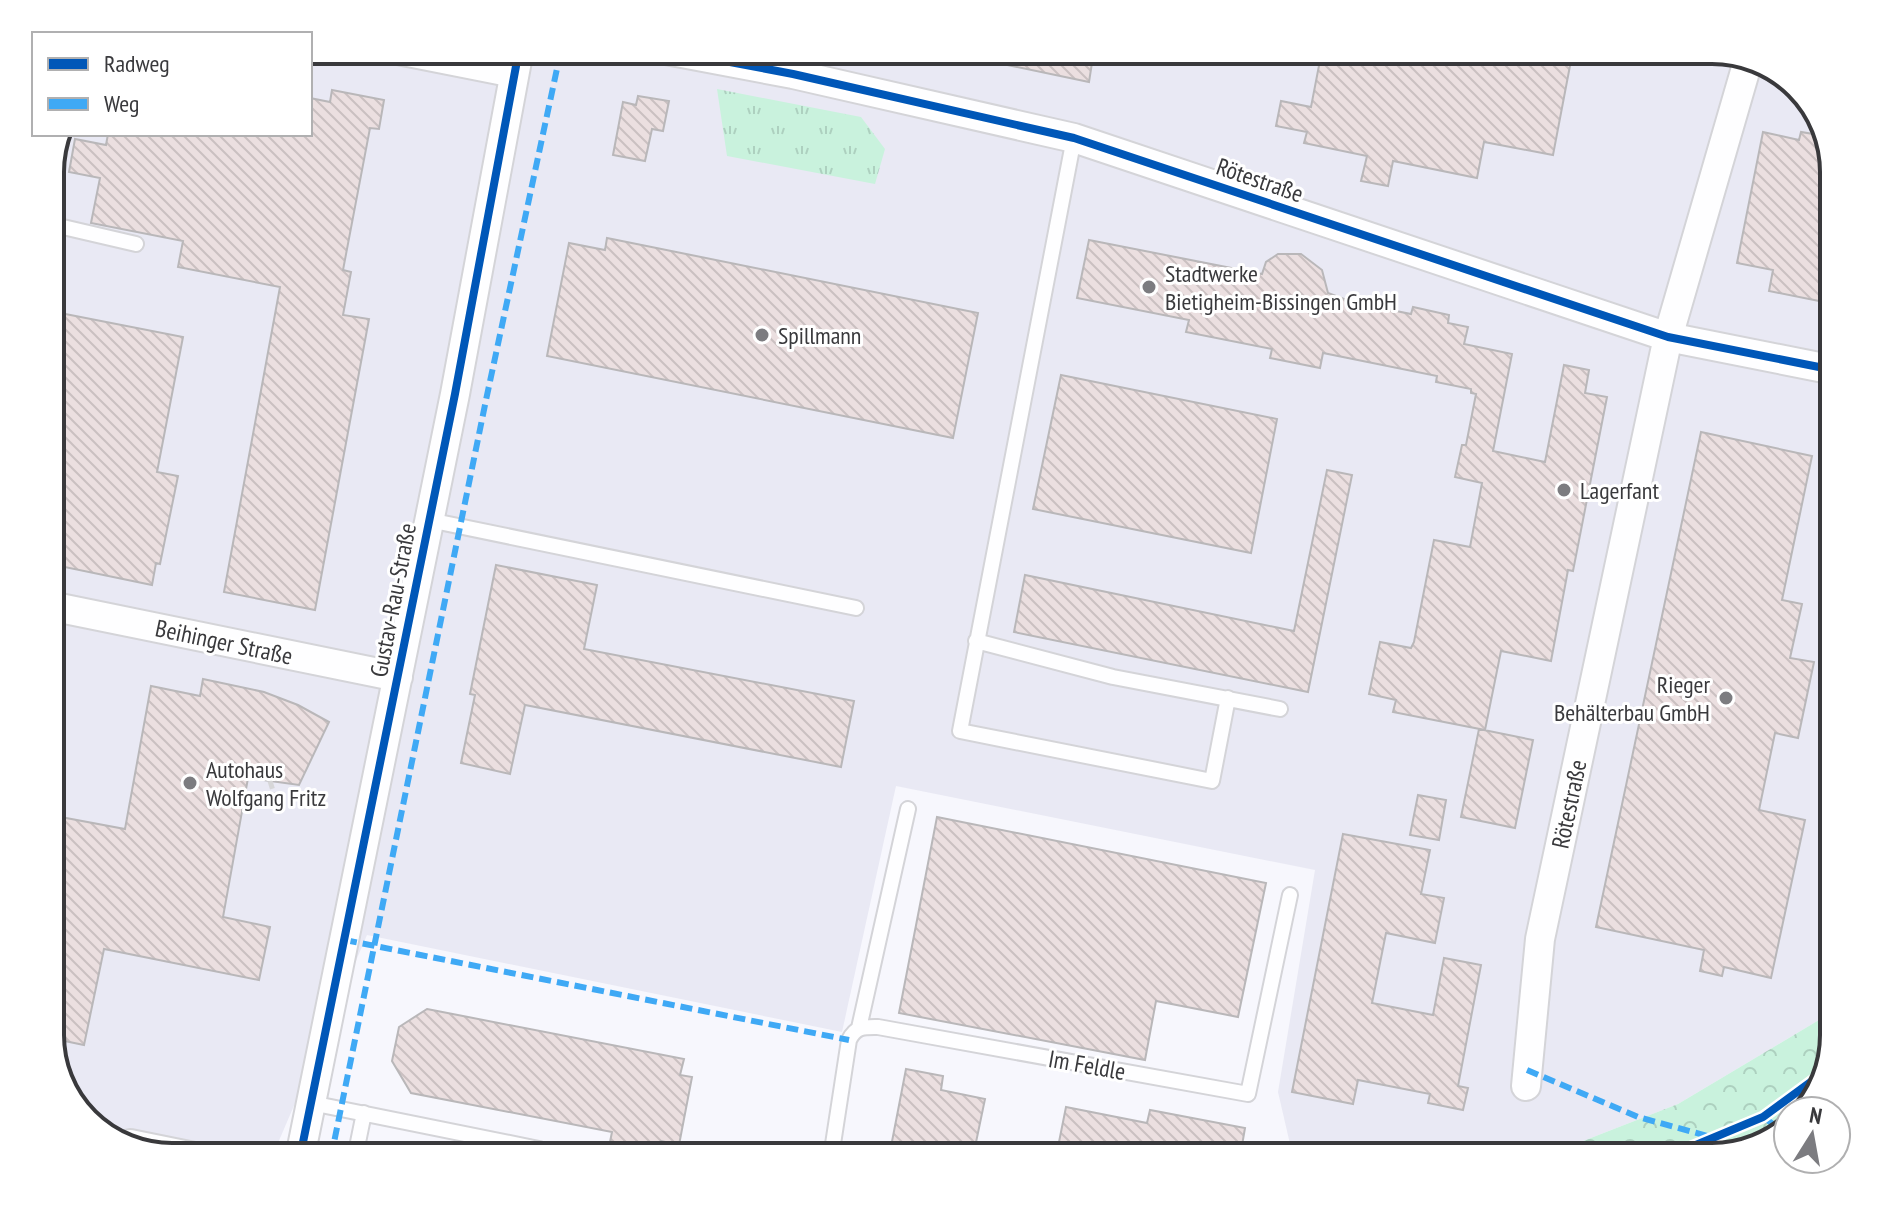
<svg xmlns="http://www.w3.org/2000/svg" width="1884" height="1207" font-family="'PT Sans Narrow',sans-serif">
	<style>
		.built { fill: #e9e9f4 }
		.grass { fill: url(#grass-tufts) }
		.forest { fill: url(#forest-crowns) }
		.building { fill: url(#building-back-hatch); stroke: #b9b7b9; stroke-width: 2 }
		.lines { fill: none; stroke-linecap: round; stroke-linejoin: round }
		.service-casing { stroke: #d4d4d8; stroke-width: 18 }
		.minor-casing { stroke: #d4d4d8; stroke-width: 32 }
		.path { stroke: #d6d6d8; stroke-width: 5; stroke-dasharray: 8 4; stroke-linecap: butt }
		.service { stroke: #fefeff; stroke-width: 14 }
		.minor { stroke: #fefeff; stroke-width: 28 }
		.quiet { stroke: #3fa9f5; stroke-width: 6; stroke-dasharray: 12 6; stroke-linecap: butt }
		.cycleway-casing { stroke: #fff; stroke-width: 13 }
		.cycleway { stroke: #0057b8; stroke-width: 8 }
		.poi-dot { fill: #7c7c80; stroke: #fff; stroke-width: 3 }
		.labels { text-anchor: middle; dominant-baseline: central; stroke-width: 6; stroke-linejoin: round; paint-order: stroke }
		.street-label { font-size: 24px; fill: #39393c; stroke: #fff }
		.poi-label { font-size: 24px; fill: #39393c; stroke: #fff; text-anchor: start }
		.rim { fill: none; stroke: #39393c; stroke-width: 4 }
	</style>
	<defs>
		<pattern id="grass-tufts" width="24" height="20" patternUnits="userSpaceOnUse" patternTransform="scale(2)"><rect width="24" height="20" fill="#c9f2dd"/><path d="M3 7l-1-3M5 7V3M7 7l1-3M15 17l-1-3M17 17v-4M19 17l1-3" fill="none" stroke="#add0bf"/></pattern>
		<pattern id="forest-crowns" width="20" height="18" patternUnits="userSpaceOnUse" patternTransform="scale(2)"><rect width="20" height="18" fill="#c9f2dd"/><path d="M2 6a3 3 0 1 1 6 0M12 15a3 3 0 1 1 6 0" fill="none" stroke="#add0bf"/></pattern>
		<pattern id="building-back-hatch" width="6" height="6" patternUnits="userSpaceOnUse" patternTransform="scale(2)"><rect width="6" height="6" fill="#ebdfe0"/><path d="M-1 5l2 2M0 0l6 6M5-1l2 2" fill="none" stroke="#cac0c1"/></pattern>
	</defs>
	<rect width="100%" height="100%" fill="#f7f7fd"/>
	<path class="built" d="M 310,50 L 1712,50 L 1779,70 L 1817,111 L 1834,164 L 1834,1011 L 1678,1104 L 1542,1157 L 1293,1157 L 1278,1092 L 1315,870 L 896,786 L 842,1032 L 367,935 L 272,1157 L 172,1157 L 105,1137 L 67,1096 L 50,1043 L 50,164 L 64,134 L 310,134 Z"/>
	<path class="grass" d="M 717,89 L 861,117 L 885,149 L 875,184 L 727,156 Z"/>
	<path class="forest" d="M 1834,1011 C 1834,1039 1825,1092 1805,1111 L 1788,1111 L 1788,1127 L 1773,1141 L 1713,1157 L 1542,1157 L 1678,1104 Z"/>
	<path class="building" d="M 990,50 L 1094,50 L 1089,82 L 988,61 Z
		M 1322,50 L 1573,50 L 1553,155 L 1484,142 L 1477,178 L 1393,161 L 1388,186 L 1361,181 L 1367,156 L 1304,143 L 1307,132 L 1276,126 L 1281,101 L 1311,107 Z
		M 332,90 L 384,100 L 379,129 L 370,128 L 343,270 L 351,272 L 343,315 L 369,319 L 315,610 L 224,592 L 280,287 L 178,267 L 183,241 L 91,223 L 100,178 L 69,172 L 75,139 L 106,145 L 108,134 L 310,134 L 310,98 L 330,102 Z
		M 638,96 L 669,101 L 663,131 L 652,129 L 645,161 L 613,155 L 623,102 L 636,105 Z
		M 1763,132 L 1799,140 L 1801,132 L 1825,136 L 1834,164 L 1834,304 L 1769,291 L 1773,270 L 1737,263 Z
		M 607,238 L 978,313 L 953,438 L 547,356 L 569,243 L 605,250 Z
		M 1089,240 L 1262,274 L 1266,262 L 1278,254 L 1301,254 L 1322,270 L 1328,293 L 1352,302 L 1411,314 L 1413,307 L 1449,315 L 1448,323 L 1468,327 L 1464,344 L 1512,354 L 1493,451 L 1545,462 L 1564,365 L 1589,370 L 1585,393 L 1607,397 L 1573,571 L 1568,570 L 1551,661 L 1501,651 L 1485,730 L 1393,712 L 1396,700 L 1369,694 L 1380,642 L 1411,648 L 1414,642 L 1434,540 L 1470,547 L 1482,483 L 1455,477 L 1462,445 L 1466,445 L 1476,394 L 1471,393 L 1471,389 L 1436,382 L 1437,376 L 1323,353 L 1320,368 L 1270,358 L 1272,349 L 1186,332 L 1189,320 L 1077,298 Z
		M 50,311 L 183,337 L 157,472 L 178,476 L 160,564 L 156,563 L 152,585 L 50,564 Z
		M 1061,375 L 1277,419 L 1251,553 L 1033,509 Z
		M 1701,432 L 1812,456 L 1782,600 L 1802,604 L 1790,658 L 1814,662 L 1798,738 L 1775,733 L 1759,810 L 1805,820 L 1771,978 L 1724,967 L 1722,976 L 1700,971 L 1704,950 L 1596,927 Z
		M 1327,470 L 1352,475 L 1308,692 L 1014,632 L 1025,575 L 1294,631 Z
		M 496,565 L 597,585 L 584,649 L 854,701 L 841,767 L 525,705 L 510,774 L 461,763 L 475,695 L 470,694 Z
		M 203,679 L 264,692 L 298,705 L 329,722 L 299,785 L 248,778 L 223,917 L 270,927 L 259,980 L 104,949 L 84,1045 L 50,1038 L 50,815 L 125,829 L 151,686 L 200,696 Z
		M 1479,729 L 1533,740 L 1515,828 L 1461,817 Z
		M 1418,795 L 1446,800 L 1439,840 L 1410,835 Z
		M 937,817 L 1266,883 L 1238,1017 L 1156,1001 L 1145,1060 L 899,1013 Z
		M 1343,834 L 1430,850 L 1421,894 L 1444,898 L 1435,943 L 1386,933 L 1372,1003 L 1433,1015 L 1444,958 L 1481,965 L 1458,1086 L 1468,1088 L 1463,1110 L 1428,1103 L 1430,1094 L 1358,1080 L 1353,1104 L 1292,1092 Z
		M 427,1009 L 684,1059 L 680,1075 L 692,1077 L 679,1145 L 661,1141 L 658,1157 L 607,1157 L 612,1132 L 411,1093 L 392,1061 L 399,1027 Z
		M 906,1069 L 943,1076 L 941,1090 L 985,1099 L 974,1152 L 964,1149 L 962,1157 L 889,1157 Z
		M 1066,1107 L 1147,1123 L 1150,1110 L 1245,1128 L 1240,1157 L 1056,1157 Z"/>
	<g class="lines">
		<defs>
			<path id="service" d="M 1074,138 L 960,731 L 1212,781 L 1228,698
				M 50,200 L 61,142
				M 50,224 L 136,244
				M 429,520 L 856,608
				M 976,641 L 1113,677 L 1280,709
				M 859,1028 L 908,809
				M 311,1103 L 539,1149 L 554,1157
				M 355,1157 L 364,1113
				M 831,1157 L 849,1040 C 856,1026 864,1027 878,1027 L 1248,1094 L 1290,895"/>
			<path id="minor" d="M 398,50 L 514,73
				M 666,50 L 793,74 L 1074,138 L 1668,337 L 1834,370
				M 50,606 L 398,677
				M 1526,1086 L 1540,939 L 1668,337 L 1748,61
				M 130,1144 L 194,1157
				M 300,1157 L 455,394 L 519,50"/>
		</defs>
		<use href="#service" class="service-casing"/>
		<use href="#minor" class="minor-casing"/>
		<path class="path" d="M 270,781 L 280,813"/>
		<use href="#service" class="service"/>
		<use href="#minor" class="minor"/>
		<path class="quiet" d="M 345,940 L 849,1040
			M 1527,1070 L 1638,1117 L 1711,1137
			M 1763,1117 L 1783,1131
			M 331,1157 L 486,400 L 561,50"/>
		<defs>
			<path id="cycleway" d="M 666,50 L 793,74 L 1074,138 L 1668,337 L 1834,370
				M 300,1157 L 455,394 L 519,50
				M 1667,1157 L 1763,1117 L 1823,1073"/>
		</defs>
		<use href="#cycleway" class="cycleway-casing"/>
		<use href="#cycleway" class="cycleway"/>
	</g>
	<g class="poi-dot">
		<circle cx="1149" cy="287" r="8"/>
		<circle cx="762" cy="335" r="8"/>
		<circle cx="1564" cy="490" r="8"/>
		<circle cx="1726" cy="698" r="8"/>
		<circle cx="190" cy="783" r="8"/>
	</g>
	<g class="labels">
		<g class="street-label">
			<text transform="translate(1260 180) rotate(19)">Rötestraße</text>
			<text transform="translate(393 600) rotate(-79)">Gustav-Rau-Straße</text>
			<text transform="translate(224 642) rotate(12)">Beihinger Straße</text>
			<text transform="translate(1569 804) rotate(-78)">Rötestraße</text>
			<text transform="translate(1087 1065) rotate(10)">Im Feldle</text>
		</g>
		<g class="poi-label">
			<text x="1165" y="273">Stadtwerke<tspan x="1165" dy="28">Bietigheim-Bissingen GmbH</tspan></text>
			<text x="778" y="335">Spillmann</text>
			<text x="1580" y="490">Lagerfant</text>
			<text x="1710" y="684" text-anchor="end">Rieger<tspan x="1710" dy="28">Behälterbau GmbH</tspan></text>
			<text x="206" y="769">Autohaus<tspan x="206" dy="28">Wolfgang Fritz</tspan></text>
		</g>
	</g>
	<path d="M0 0H1884V1207H0ZM172 64H1712A108 108 0 0 1 1820 172V1035A108 108 0 0 1 1712 1143H172A108 108 0 0 1 64 1035V172A108 108 0 0 1 172 64Z" fill="#fff" fill-rule="evenodd"/>
	<path class="rim" d="M172 64H1712A108 108 0 0 1 1820 172V1035A108 108 0 0 1 1712 1143H172A108 108 0 0 1 64 1035V172A108 108 0 0 1 172 64Z"/>
	<rect x="32" y="32" width="280" height="104" fill="#ffffff" stroke="#b0b0b1" stroke-width="2"/>
	<rect x="48" y="58" width="40" height="12" fill="#0057b8" stroke="#b0b0b1" stroke-width="2"/>
	<text x="104" y="72" font-size="24" fill="#39393c">Radweg</text>
	<rect x="48" y="98" width="40" height="12" fill="#3fa9f5" stroke="#b0b0b1" stroke-width="2"/>
	<text x="104" y="112" font-size="24" fill="#39393c">Weg</text>
	<g transform="translate(1812 1135) rotate(11)"><circle r="38" fill="#ffffff" stroke="#b0b0b1" stroke-width="2"/>
	<path d="M0-6L14 30L0 20L-14 30Z" fill="#7c7c80"/>
	<text y="-12" font-size="22" font-weight="bold" text-anchor="middle" fill="#39393c">N</text>
	</g>
</svg>
